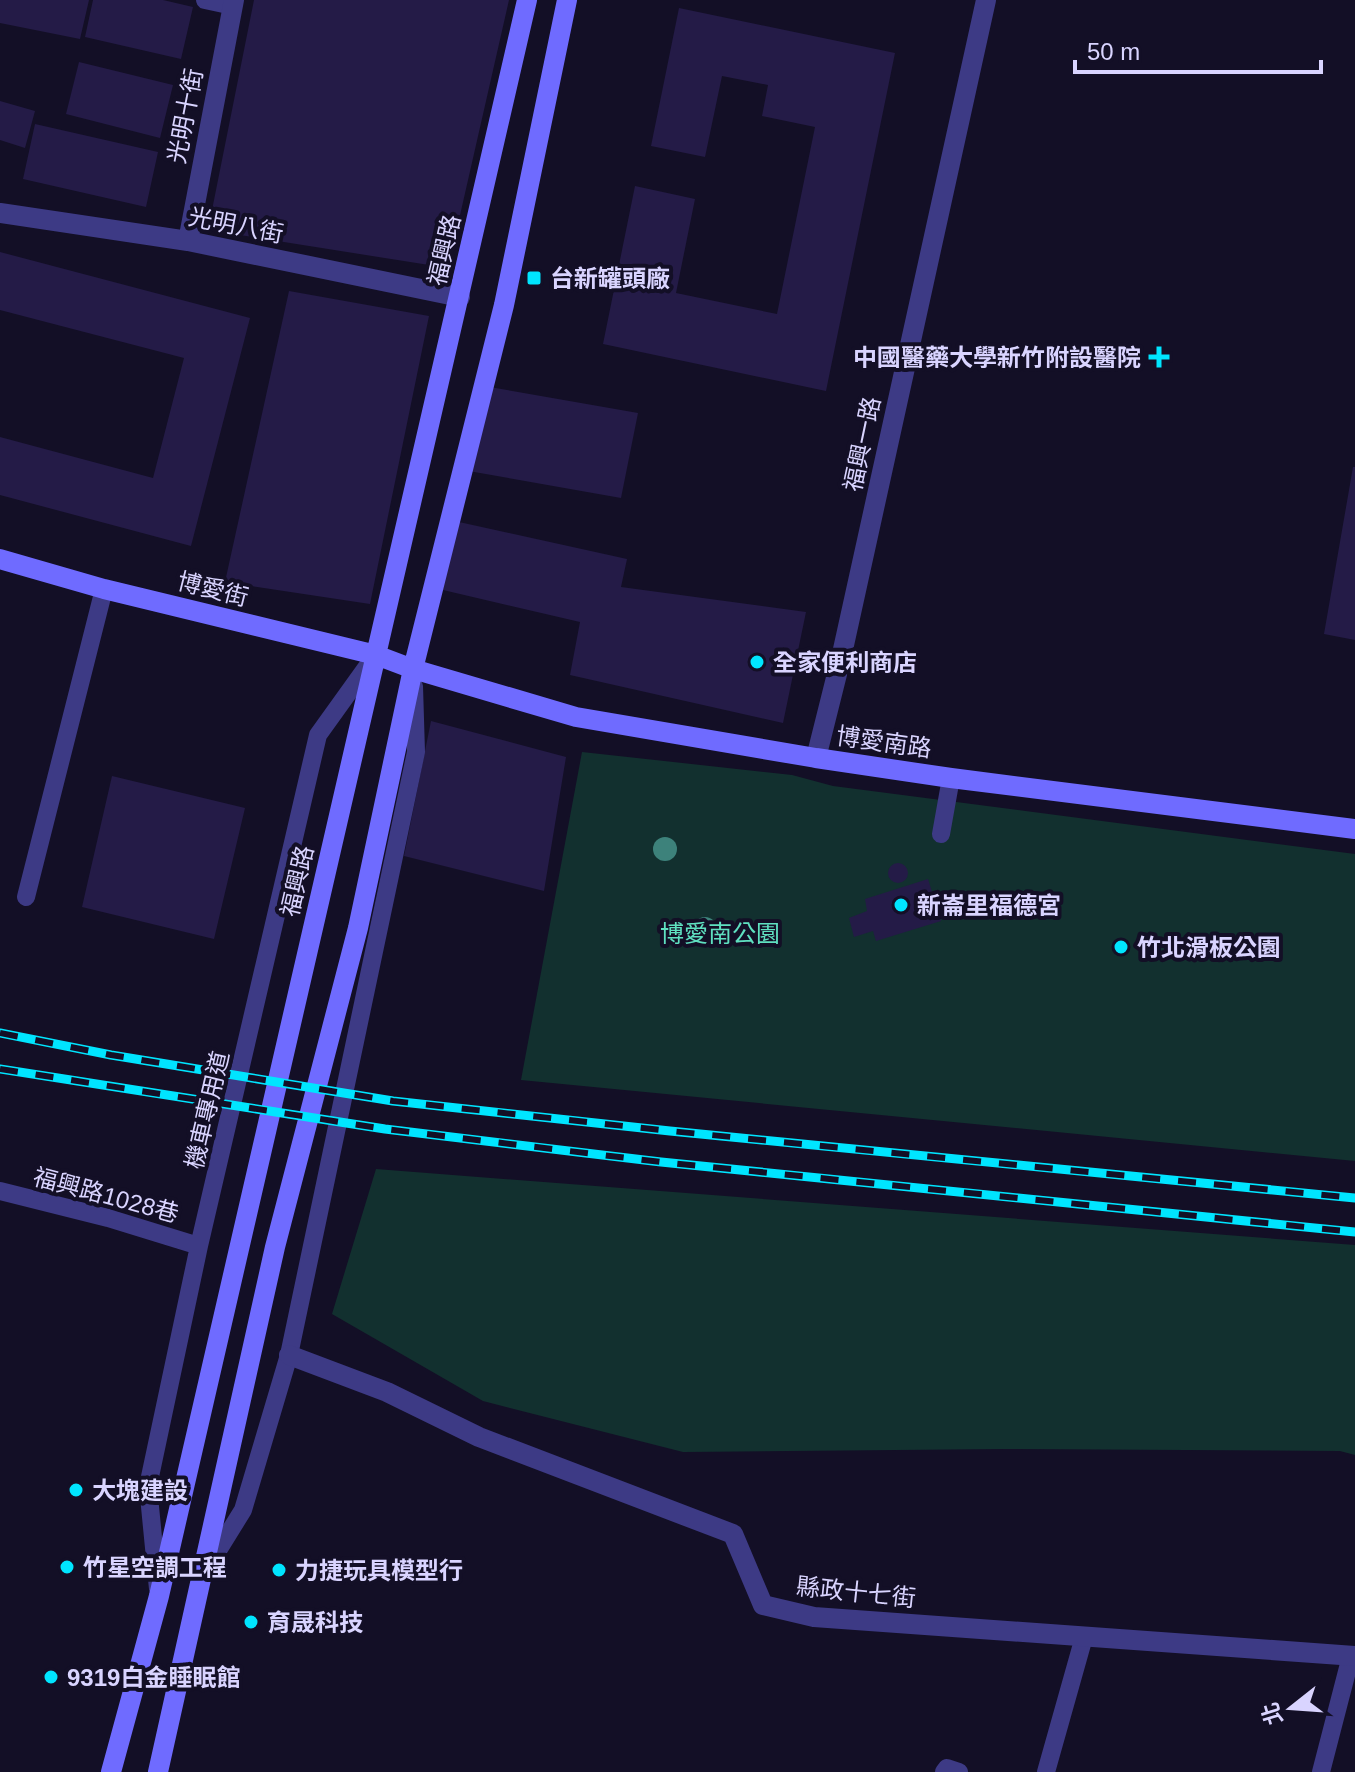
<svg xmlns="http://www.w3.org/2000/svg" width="1355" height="1772" font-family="Arial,'Noto Sans TC',sans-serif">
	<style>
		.green { fill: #12302f }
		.building { fill: #241b47 }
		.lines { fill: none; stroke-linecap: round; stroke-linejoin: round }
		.lane { stroke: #3d3a85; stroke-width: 18 }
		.street { stroke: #3d3a85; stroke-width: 20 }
		.secondary { stroke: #6f6bff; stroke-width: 20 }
		.rail-casing { stroke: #00e5ff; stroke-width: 9 }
		.rail { stroke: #130f26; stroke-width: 6; stroke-dasharray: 18; stroke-linecap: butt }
		.tree { fill: #3d827b }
		.poi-dot { fill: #00e5ff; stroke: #130f26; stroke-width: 3 }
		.labels { text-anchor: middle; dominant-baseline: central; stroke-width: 8; stroke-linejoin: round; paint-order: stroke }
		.street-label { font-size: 24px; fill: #d9d4ff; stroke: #130f26 }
		.poi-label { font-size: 24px; font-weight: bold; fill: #d9d4ff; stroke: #130f26; text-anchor: start }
		.park-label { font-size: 24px; fill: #5fe0c0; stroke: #130f26 }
	</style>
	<rect width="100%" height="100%" fill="#130f26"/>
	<path class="green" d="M 582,752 L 792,775 L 833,786 L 1355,854 L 1355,1161 L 521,1080 Z
		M 376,1169 L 1355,1245 L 1355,1455 L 1340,1451 L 1004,1449 L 683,1452 L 483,1401 L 332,1314 Z"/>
	<path class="building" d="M 0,0 L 89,0 L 80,39 L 0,23 Z
		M 93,0 L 163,0 L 193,7 L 181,59 L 85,37 Z
		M 254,0 L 509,0 L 448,268 L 208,230 Z
		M 679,8 L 895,53 L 826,391 L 603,344 L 635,186 L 695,199 L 676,293 L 777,314 L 815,127 L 762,116 L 768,85 L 722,76 L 705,157 L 651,146 Z
		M 79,62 L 173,85 L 160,138 L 66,114 Z
		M 0,101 L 35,111 L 25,148 L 0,140 Z
		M 35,124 L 158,152 L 146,207 L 23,179 Z
		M 0,252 L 250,318 L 191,546 L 0,495 L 0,437 L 153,478 L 184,358 L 0,310 Z
		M 289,291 L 429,316 L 370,604 L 225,582 Z
		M 484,386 L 638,413 L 621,498 L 463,470 Z
		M 1353,467 L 1355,467 L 1355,640 L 1324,634 Z
		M 450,520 L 627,559 L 621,587 L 806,612 L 783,723 L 570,675 L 580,622 L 443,590 Z
		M 431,721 L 566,757 L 544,891 L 404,856 Z
		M 112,776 L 245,808 L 214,939 L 82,907 Z
		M888 873a10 10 0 1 1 20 0a10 10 0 1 1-20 0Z
		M 928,879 L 941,921 L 876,941 L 873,931 L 854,937 L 849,918 L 867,911 L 865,899 Z"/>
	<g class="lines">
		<path class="lane" d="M 205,0 L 233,6
			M 941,834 L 951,778
			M 26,897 L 104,589
			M 0,1191 L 108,1218 L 199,1246
			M 204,1573 L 243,1510 L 289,1355 L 416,752 L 414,686
			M 158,1589 L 148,1486 L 199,1246 L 318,735 L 374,657
			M 944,1772 L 947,1768 L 959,1772
			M 1046,1772 L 1084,1637
			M 1321,1772 L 1351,1656"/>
		<path class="street" d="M 0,213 L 188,241 L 460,297
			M 188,241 L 234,0
			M 816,758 L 842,654 L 986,0
			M 289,1355 L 387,1392 L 479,1437 L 733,1534 L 763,1605 L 814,1617 L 1355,1656"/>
		<path class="secondary" d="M 0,559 L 104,589 L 376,655 L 413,669 L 576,717 L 816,758 L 951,778 L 1355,829
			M 111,1772 L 159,1596 L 527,0
			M 158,1772 L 275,1247 L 358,928 L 413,669 L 504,305 L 567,0"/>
		<defs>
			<path id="rail" d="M 0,1033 L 111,1055 L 393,1101 L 670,1131 L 1355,1198
				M 0,1069 L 385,1129 L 661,1162 L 1355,1232"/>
		</defs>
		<use href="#rail" class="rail-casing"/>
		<use href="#rail" class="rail"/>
	</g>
	<g class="tree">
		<circle cx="665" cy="849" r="12"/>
		<circle cx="705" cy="929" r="12"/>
	</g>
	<g class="poi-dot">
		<rect x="526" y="270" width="16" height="16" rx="4"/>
		<path d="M1155 345h8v8h8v8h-8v8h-8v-8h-8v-8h8z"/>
		<circle cx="757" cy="662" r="8"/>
		<circle cx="901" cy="905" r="8"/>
		<circle cx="1121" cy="947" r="8"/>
		<circle cx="76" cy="1490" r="8"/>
		<circle cx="67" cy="1567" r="8"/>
		<circle cx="279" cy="1570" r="8"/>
		<circle cx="251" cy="1622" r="8"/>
		<circle cx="51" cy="1677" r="8"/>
	</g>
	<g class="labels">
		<g class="street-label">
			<text transform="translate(185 116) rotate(-79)">光明十街</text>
			<text transform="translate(236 225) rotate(11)">光明八街</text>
			<text transform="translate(444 250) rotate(-77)">福興路</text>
			<text transform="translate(862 444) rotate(-78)">福興一路</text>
			<text transform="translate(213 589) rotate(14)">博愛街</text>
			<text transform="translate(884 742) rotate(8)">博愛南路</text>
			<text transform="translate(297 881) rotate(-77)">福興路</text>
			<text transform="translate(207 1110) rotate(-77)">機車專用道</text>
			<text transform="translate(106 1195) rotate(15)">福興路1028巷</text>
			<text transform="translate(856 1592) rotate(6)">縣政十七街</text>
		</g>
		<g class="poi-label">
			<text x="550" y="278">台新罐頭廠</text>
			<text x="1141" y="357" text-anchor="end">中國醫藥大學新竹附設醫院</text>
			<text x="773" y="662">全家便利商店</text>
			<text x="917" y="905">新崙里福德宮</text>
			<text x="1137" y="947">竹北滑板公園</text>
			<text x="92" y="1490">大塊建設</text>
			<text x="83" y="1567">竹星空調工程</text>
			<text x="295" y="1570">力捷玩具模型行</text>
			<text x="267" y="1622">育晟科技</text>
			<text x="67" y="1677">9319白金睡眠館</text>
		</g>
		<g class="park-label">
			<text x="720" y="933">博愛南公園</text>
		</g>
	</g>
	<g transform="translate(1291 1708) rotate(253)" stroke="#130f26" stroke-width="6" paint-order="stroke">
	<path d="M0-6L14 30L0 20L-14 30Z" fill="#d9d4ff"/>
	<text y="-12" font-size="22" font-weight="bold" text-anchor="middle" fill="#d9d4ff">北</text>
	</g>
	<path d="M1075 60v12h246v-12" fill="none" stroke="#d9d4ff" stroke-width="4"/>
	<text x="1087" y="60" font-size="24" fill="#d9d4ff" stroke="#130f26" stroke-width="6" paint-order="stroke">50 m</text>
</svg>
